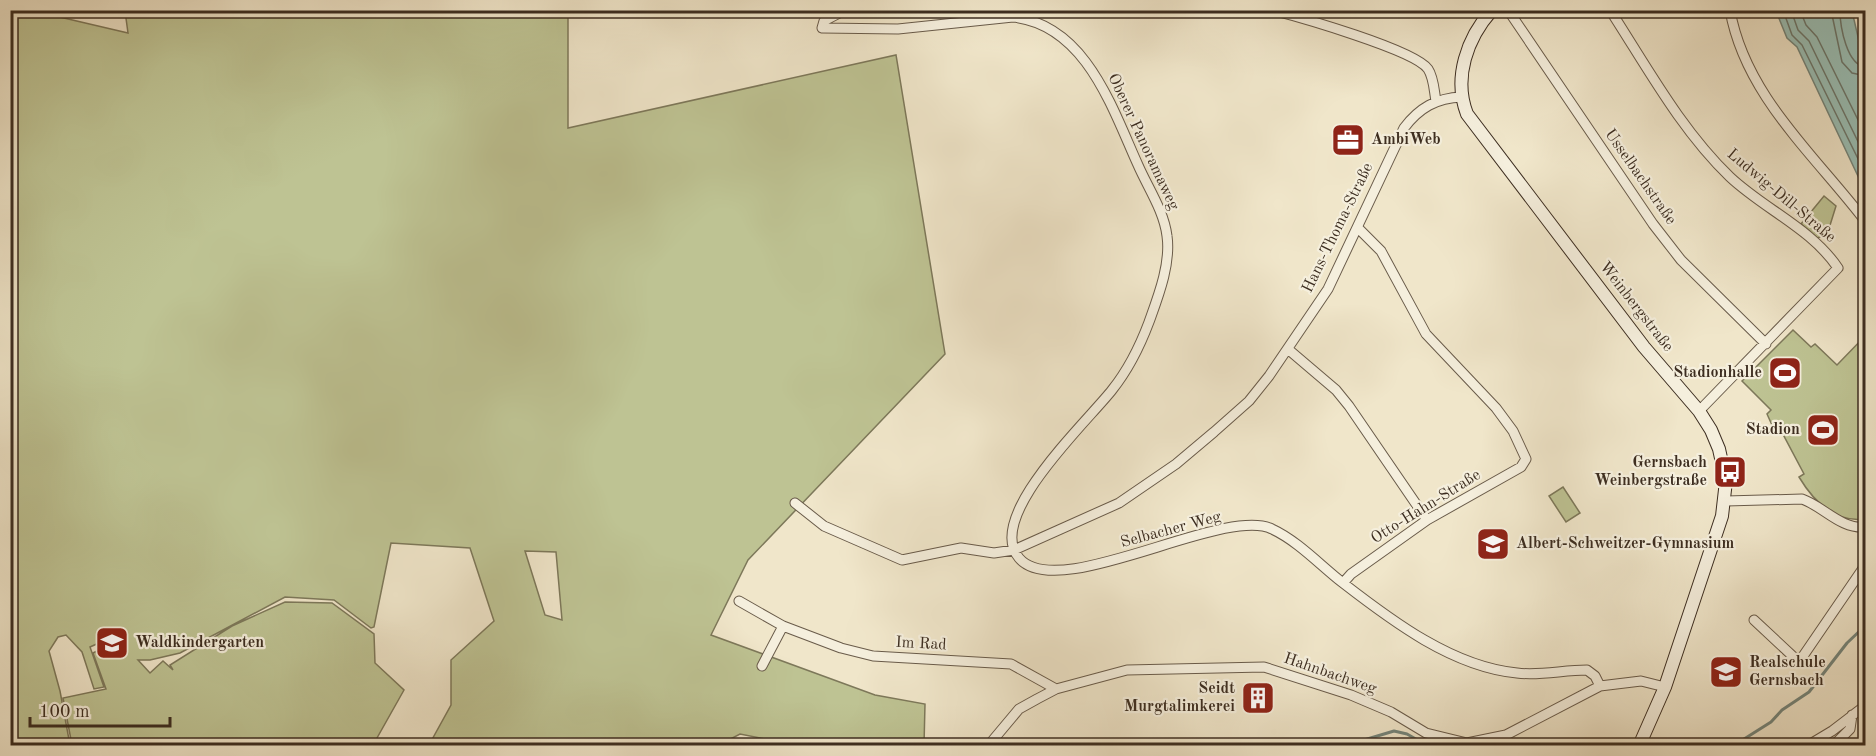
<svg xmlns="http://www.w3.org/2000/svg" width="1876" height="756" font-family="'Old Standard TT',serif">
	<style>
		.green { fill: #bec393; stroke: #7d785a; stroke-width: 1.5; fill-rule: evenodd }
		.water { fill: #9ac0b7; stroke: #74857b; stroke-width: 1.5 }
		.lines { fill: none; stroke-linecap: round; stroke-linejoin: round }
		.shore { stroke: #6b766c; stroke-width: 1.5 }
		.stream { stroke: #74857b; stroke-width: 3 }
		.street-casing { stroke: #695b4a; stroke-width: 11 }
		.secondary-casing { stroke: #3c2d20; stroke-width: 14 }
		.street { stroke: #f5efdd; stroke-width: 9 }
		.secondary { stroke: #f5efdd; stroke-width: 12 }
		.labels { text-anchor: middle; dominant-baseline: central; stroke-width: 4.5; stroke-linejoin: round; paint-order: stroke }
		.poi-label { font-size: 16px; font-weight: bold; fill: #3c2d20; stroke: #f5efdd; text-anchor: start }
		.street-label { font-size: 16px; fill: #3c2d20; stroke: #f5efdd }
	</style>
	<rect width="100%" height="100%" fill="#f0e6ca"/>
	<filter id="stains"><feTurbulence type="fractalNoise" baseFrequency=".00333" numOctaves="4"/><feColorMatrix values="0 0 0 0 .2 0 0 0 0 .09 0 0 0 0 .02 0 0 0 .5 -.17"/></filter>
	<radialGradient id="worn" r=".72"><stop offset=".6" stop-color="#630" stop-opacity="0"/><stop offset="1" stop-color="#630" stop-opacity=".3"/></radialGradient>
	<path class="green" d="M 10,11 L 34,11 L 128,33 L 125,11 L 568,11 L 568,128 L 896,55 L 945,354 L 748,560 L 711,635 L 875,695 L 925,704 L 924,745 L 795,745 L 740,734 L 717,746 L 429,745 L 451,705 L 451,660 L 494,621 L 470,548 L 391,543 L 374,627 L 371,628 L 334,600 L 285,597 L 180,653 L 150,660 L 138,660 L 150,673 L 163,661 L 173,670 L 170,665 L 232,626 L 285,602 L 332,603 L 374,634 L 375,663 L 404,690 L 373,745 L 72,745 L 63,698 L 106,689 L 93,653 L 112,644 L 108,639 L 90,647 L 104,687 L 94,689 L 82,652 L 66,635 L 58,637 L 49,651 L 60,691 L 70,745 L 15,745 L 10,725 ZM 525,551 L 556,552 L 562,620 L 545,615 Z
		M 1824,196 L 1836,206 L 1827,235 L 1817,238 L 1801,224 Z
		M 1793,330 L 1811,347 L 1815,344 L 1837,365 L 1865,336 L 1865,519 C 1835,523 1814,502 1799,477 L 1804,474 L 1777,423 L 1772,425 L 1767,414 L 1771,410 L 1742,381 Z
		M 1563,487 L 1580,513 L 1566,522 L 1549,496 Z"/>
	<path class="water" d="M 1776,11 L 1852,11 L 1865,67 L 1865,191 L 1797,47 L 1787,38 Z"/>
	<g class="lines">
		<path class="shore" d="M 1783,10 L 1792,35 L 1802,45 L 1866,175
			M 1791,10 L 1798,30 L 1809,41 L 1866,158
			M 1800,10 L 1806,25 L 1817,37 L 1866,136
			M 1831,10 L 1842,62 L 1852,73 L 1866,76
			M 1840,10 C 1840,27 1847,66 1866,67"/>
		<path class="stream" d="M 1290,746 L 1354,743 L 1394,731 L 1407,734 L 1428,746
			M 1733,746 L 1771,722 L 1782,710 L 1809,692 L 1847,643 L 1866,625"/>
		<defs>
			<path id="street" d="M 845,10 L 824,21 L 822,28 L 898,29 L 1013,17 C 1086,25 1112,108 1138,165 C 1148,188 1164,211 1167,236 C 1171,264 1158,297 1149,322 C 1140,346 1128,370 1112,390 C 1088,421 984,517 1019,558 C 1058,604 1224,505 1272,529 C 1298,541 1321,566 1343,583 C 1392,621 1453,667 1517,673 C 1540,676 1563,670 1587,670 L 1595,676 L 1600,686
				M 1272,10 C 1299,17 1415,50 1428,69 C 1434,78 1434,91 1436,101
				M 1508,10 L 1653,224 L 1681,260 L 1766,344
				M 1610,10 C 1647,67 1681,130 1730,177 C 1764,209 1812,229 1838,268 L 1699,411
				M 1730,10 C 1745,96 1816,156 1866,222
				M 1289,350 L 1336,390 L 1349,406 L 1427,520
				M 1726,501 L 1802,499 C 1823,506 1841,530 1866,527
				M 795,503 L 824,526 L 902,560 L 961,548 L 994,553 L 1014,550 L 1119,503 L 1176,464 L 1214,432 L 1249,401 L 1269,376 L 1328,289 L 1404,128 C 1419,108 1436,98 1462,97
				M 1343,583 L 1351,574 L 1427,520 L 1521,467 L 1526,459 L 1513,431 L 1496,408 L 1426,334 L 1381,251 L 1358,228
				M 739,601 L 783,626 L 841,648 L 873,656 L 1011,664 L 1056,689
				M 1754,620 L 1799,662 L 1866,564
				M 762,666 L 783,626
				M 988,746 L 1019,709 L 1037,699 L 1056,689 L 1127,670 L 1264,667 L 1351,695 L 1391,712 L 1426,733 L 1467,743 L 1506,735 L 1600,686 L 1641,681 L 1665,687
				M 1807,746 L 1832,731 L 1866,705
				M 1833,746 L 1850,729 L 1852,715"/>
			<path id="secondary" d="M 1492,10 C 1467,38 1453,78 1467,114 L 1644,347 L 1699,411 L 1711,430 L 1719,449 L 1726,481 L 1722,516 L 1665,687 L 1639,746"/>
		</defs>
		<use href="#street" class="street-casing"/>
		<use href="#secondary" class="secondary-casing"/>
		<use href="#street" class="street"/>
		<use href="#secondary" class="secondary"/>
	</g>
	<defs>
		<symbol id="office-square" viewBox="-11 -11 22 22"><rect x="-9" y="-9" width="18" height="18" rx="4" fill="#8f2418" stroke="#f5efdd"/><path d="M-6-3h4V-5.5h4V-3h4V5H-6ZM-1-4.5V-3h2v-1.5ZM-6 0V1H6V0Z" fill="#fff"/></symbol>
		<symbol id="stadium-square" viewBox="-11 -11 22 22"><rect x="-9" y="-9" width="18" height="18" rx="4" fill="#8f2418" stroke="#f5efdd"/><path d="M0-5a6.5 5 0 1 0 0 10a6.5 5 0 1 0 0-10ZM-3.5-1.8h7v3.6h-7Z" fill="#fff"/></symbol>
		<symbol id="bus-square" viewBox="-11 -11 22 22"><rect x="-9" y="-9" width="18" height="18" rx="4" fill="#8f2418" stroke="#f5efdd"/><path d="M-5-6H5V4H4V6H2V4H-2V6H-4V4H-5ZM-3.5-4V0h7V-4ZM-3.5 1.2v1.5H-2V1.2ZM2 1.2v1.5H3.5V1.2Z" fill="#fff"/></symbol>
		<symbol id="school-square" viewBox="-11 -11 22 22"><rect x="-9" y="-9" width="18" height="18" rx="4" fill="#8f2418" stroke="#f5efdd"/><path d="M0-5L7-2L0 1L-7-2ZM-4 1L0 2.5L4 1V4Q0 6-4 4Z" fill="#fff"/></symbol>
		<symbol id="building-square" viewBox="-11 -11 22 22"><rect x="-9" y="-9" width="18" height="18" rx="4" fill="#8f2418" stroke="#f5efdd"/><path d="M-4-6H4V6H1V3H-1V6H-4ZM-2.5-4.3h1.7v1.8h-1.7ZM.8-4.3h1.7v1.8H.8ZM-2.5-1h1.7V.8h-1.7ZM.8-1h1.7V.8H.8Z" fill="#fff"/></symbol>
	</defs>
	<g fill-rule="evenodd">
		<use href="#office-square" x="1329" y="121" width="38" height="38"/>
		<use href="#stadium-square" x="1766" y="354" width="38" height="38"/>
		<use href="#stadium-square" x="1804" y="411" width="38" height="38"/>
		<use href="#bus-square" x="1711" y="453" width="38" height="38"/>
		<use href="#school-square" x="1474" y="525" width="38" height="38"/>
		<use href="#school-square" x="93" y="624" width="38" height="38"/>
		<use href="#school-square" x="1707" y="653" width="38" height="38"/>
		<use href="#building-square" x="1239" y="679" width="38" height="38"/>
	</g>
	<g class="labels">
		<g class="poi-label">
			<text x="1371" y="140">AmbiWeb</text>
			<text x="1762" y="373" text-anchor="end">Stadionhalle</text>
			<text x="1800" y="430" text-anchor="end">Stadion</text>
			<text x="1707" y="463" text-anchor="end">Gernsbach<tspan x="1707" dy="18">Weinbergstraße</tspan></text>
			<text x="1516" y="544">Albert-Schweitzer-Gymnasium</text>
			<text x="135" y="643">Waldkindergarten</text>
			<text x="1749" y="663">Realschule<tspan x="1749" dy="18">Gernsbach</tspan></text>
			<text x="1235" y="689" text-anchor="end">Seidt<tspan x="1235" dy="18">Murgtalimkerei</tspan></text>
		</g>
		<g class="street-label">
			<text transform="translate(1143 142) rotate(65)">Oberer Panoramaweg</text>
			<text transform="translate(1640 177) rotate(55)">Usselbachstraße</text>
			<text transform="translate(1781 196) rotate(40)">Ludwig-Dill-Straße</text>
			<text transform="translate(1338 228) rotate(-64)">Hans-Thoma-Straße</text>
			<text transform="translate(1636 307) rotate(52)">Weinbergstraße</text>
			<text transform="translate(1426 507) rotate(-32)">Otto-Hahn-Straße</text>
			<text transform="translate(1171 530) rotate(-15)">Selbacher Weg</text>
			<text transform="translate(921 644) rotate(3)">Im Rad</text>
			<text transform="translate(1330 674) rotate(19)">Hahnbachweg</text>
		</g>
	</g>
	<rect width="1876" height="756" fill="none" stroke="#f0e6ca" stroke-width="36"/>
	<rect x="12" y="12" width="1852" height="732" fill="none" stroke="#3c2d20" stroke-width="3"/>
	<rect x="18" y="18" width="1840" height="720" fill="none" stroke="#3c2d20" stroke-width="1.5"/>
	<path d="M30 717v9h140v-9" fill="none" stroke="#3c2d20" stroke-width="3"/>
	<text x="39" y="717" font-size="18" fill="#3c2d20" stroke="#f5efdd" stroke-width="4.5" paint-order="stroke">100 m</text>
	<rect width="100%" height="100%" filter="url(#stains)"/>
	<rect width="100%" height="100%" fill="url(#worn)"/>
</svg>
